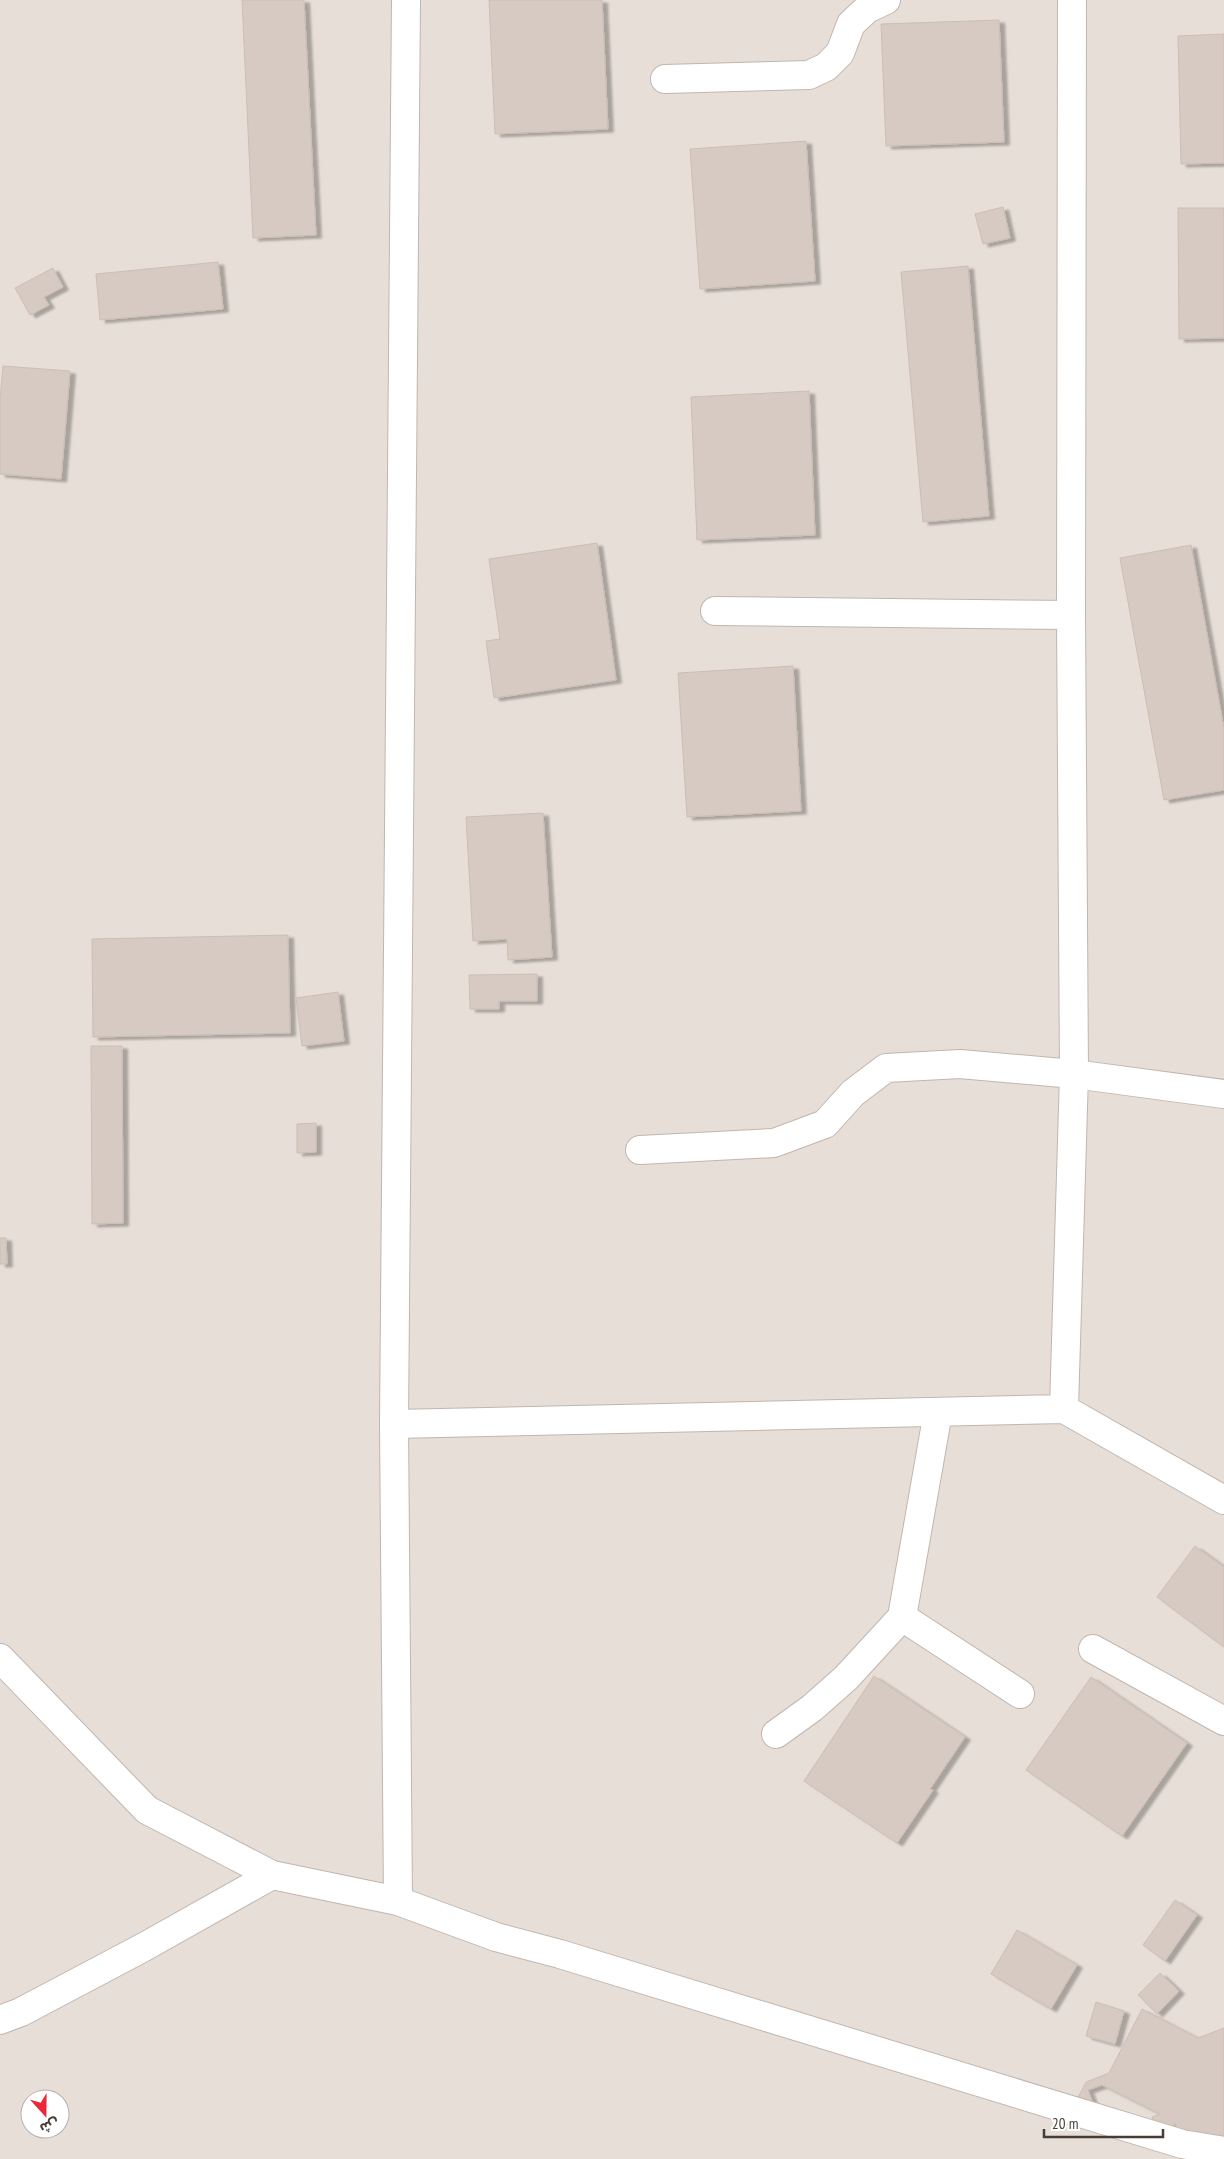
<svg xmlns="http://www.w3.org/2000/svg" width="1224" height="2159" font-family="'PT Sans Narrow','Noto Sans Arabic',sans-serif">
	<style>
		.residential { fill: #e7ded7; fill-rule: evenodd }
		.building { fill: #d7cac2; stroke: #cfbdb3; filter: url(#shadow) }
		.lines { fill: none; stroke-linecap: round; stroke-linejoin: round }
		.minor-casing { stroke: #c1b6af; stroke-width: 30 }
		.minor { stroke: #fff; stroke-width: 28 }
	</style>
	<defs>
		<filter id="shadow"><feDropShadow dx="5.5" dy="3" stdDeviation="1" flood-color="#0004"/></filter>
	</defs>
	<rect width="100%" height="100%" fill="#f3eee9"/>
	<path class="residential" d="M 0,0 L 1224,0 L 1224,2159 L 0,2159 ZM 30,2099 L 60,2099 L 60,2129 L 30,2129 Z"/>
	<path class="building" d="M 242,0 L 304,0 L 316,235 L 253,238 Z
		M 489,0 L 602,0 L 608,129 L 495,134 Z
		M 999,20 L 1004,142 L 886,146 L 881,24 Z
		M 1224,34 L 1224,163 L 1181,164 L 1178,36 Z
		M 806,141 L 815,281 L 700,289 L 690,149 Z
		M 1003,207 L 1010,238 L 983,244 L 975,214 Z
		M 1178,208 L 1224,208 L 1224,338 L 1179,339 Z
		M 218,262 L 223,309 L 100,320 L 96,274 Z
		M 968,266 L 989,516 L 923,522 L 901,272 Z
		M 53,268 L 63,287 L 44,297 L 49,305 L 30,315 L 15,288 Z
		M 3,366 L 70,371 L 61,479 L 0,474 L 0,399 Z
		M 809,391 L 815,535 L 697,540 L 691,397 Z
		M 597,543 L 616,680 L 494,698 L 486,641 L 500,639 L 489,559 Z
		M 1191,545 L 1224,729 L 1224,790 L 1164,800 L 1120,558 Z
		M 793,666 L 801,811 L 687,817 L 678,673 Z
		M 543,813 L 552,957 L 508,960 L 507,939 L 473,941 L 466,817 Z
		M 288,935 L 290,1033 L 93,1037 L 92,939 Z
		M 537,974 L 537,1001 L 499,1001 L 499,1009 L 470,1009 L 469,975 Z
		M 338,992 L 344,1041 L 302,1046 L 296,998 Z
		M 91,1046 L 122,1046 L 123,1223 L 92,1224 Z
		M 316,1123 L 316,1152 L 297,1153 L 297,1124 Z
		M 0,1238 L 6,1238 L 7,1264 L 0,1264 Z
		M 1195,1546 L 1224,1567 L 1224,1647 L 1157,1597 Z
		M 874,1676 L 965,1737 L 930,1789 L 933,1790 L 897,1843 L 804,1781 Z
		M 1091,1677 L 1187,1743 L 1122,1836 L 1026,1770 Z
		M 1175,1900 L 1197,1915 L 1165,1961 L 1143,1945 Z
		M 1017,1930 L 1077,1965 L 1051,2009 L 991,1974 Z
		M 1160,1973 L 1179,1991 L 1157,2014 L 1138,1995 Z
		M 1096,2002 L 1124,2011 L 1115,2044 L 1086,2036 Z
		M 1142,2009 L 1198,2038 L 1224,2028 L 1224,2140 L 1189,2159 L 1175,2123 L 1163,2147 L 1152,2117 L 1160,2114 L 1102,2085 L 1088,2090 L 1094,2106 L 1071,2111 L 1086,2082 L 1109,2073 Z"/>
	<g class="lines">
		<defs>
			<path id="minor" d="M 665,79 L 809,75 L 826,67 L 840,53 L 851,24 L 867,9 L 886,0
				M 715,611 L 1071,615
				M 640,1150 L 774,1143 L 825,1124 L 853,1093 L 886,1068 L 960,1064 L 1074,1074 L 1224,1094
				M 1064,1409 L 1074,1074 L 1071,615 L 1072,0
				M 938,1412 L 902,1617 L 1020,1694
				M 394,1424 L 1064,1409 L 1224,1500
				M 1093,1649 L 1224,1721
				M 0,1658 L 147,1810 L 272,1875 L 398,1901 L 394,1424 L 406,0
				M 776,1734 L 812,1708 L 846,1678 L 902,1617
				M 398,1901 L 496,1937 L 560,1954 L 1182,2144 L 1224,2151
				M 0,2020 L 21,2012 L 144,1947 L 272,1875"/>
		</defs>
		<use href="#minor" class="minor-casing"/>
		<use href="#minor" class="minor"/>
	</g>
	<g transform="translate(45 2114) rotate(159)"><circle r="24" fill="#ffffff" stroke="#b5b1af"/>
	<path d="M0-4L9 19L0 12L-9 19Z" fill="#ec2737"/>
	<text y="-8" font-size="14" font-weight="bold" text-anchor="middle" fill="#473d38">ش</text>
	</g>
	<path d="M1044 2129v8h119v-8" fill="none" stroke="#473d38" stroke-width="2.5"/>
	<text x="1052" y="2129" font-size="15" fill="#473d38" stroke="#ffffff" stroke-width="4" paint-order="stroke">20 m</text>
</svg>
